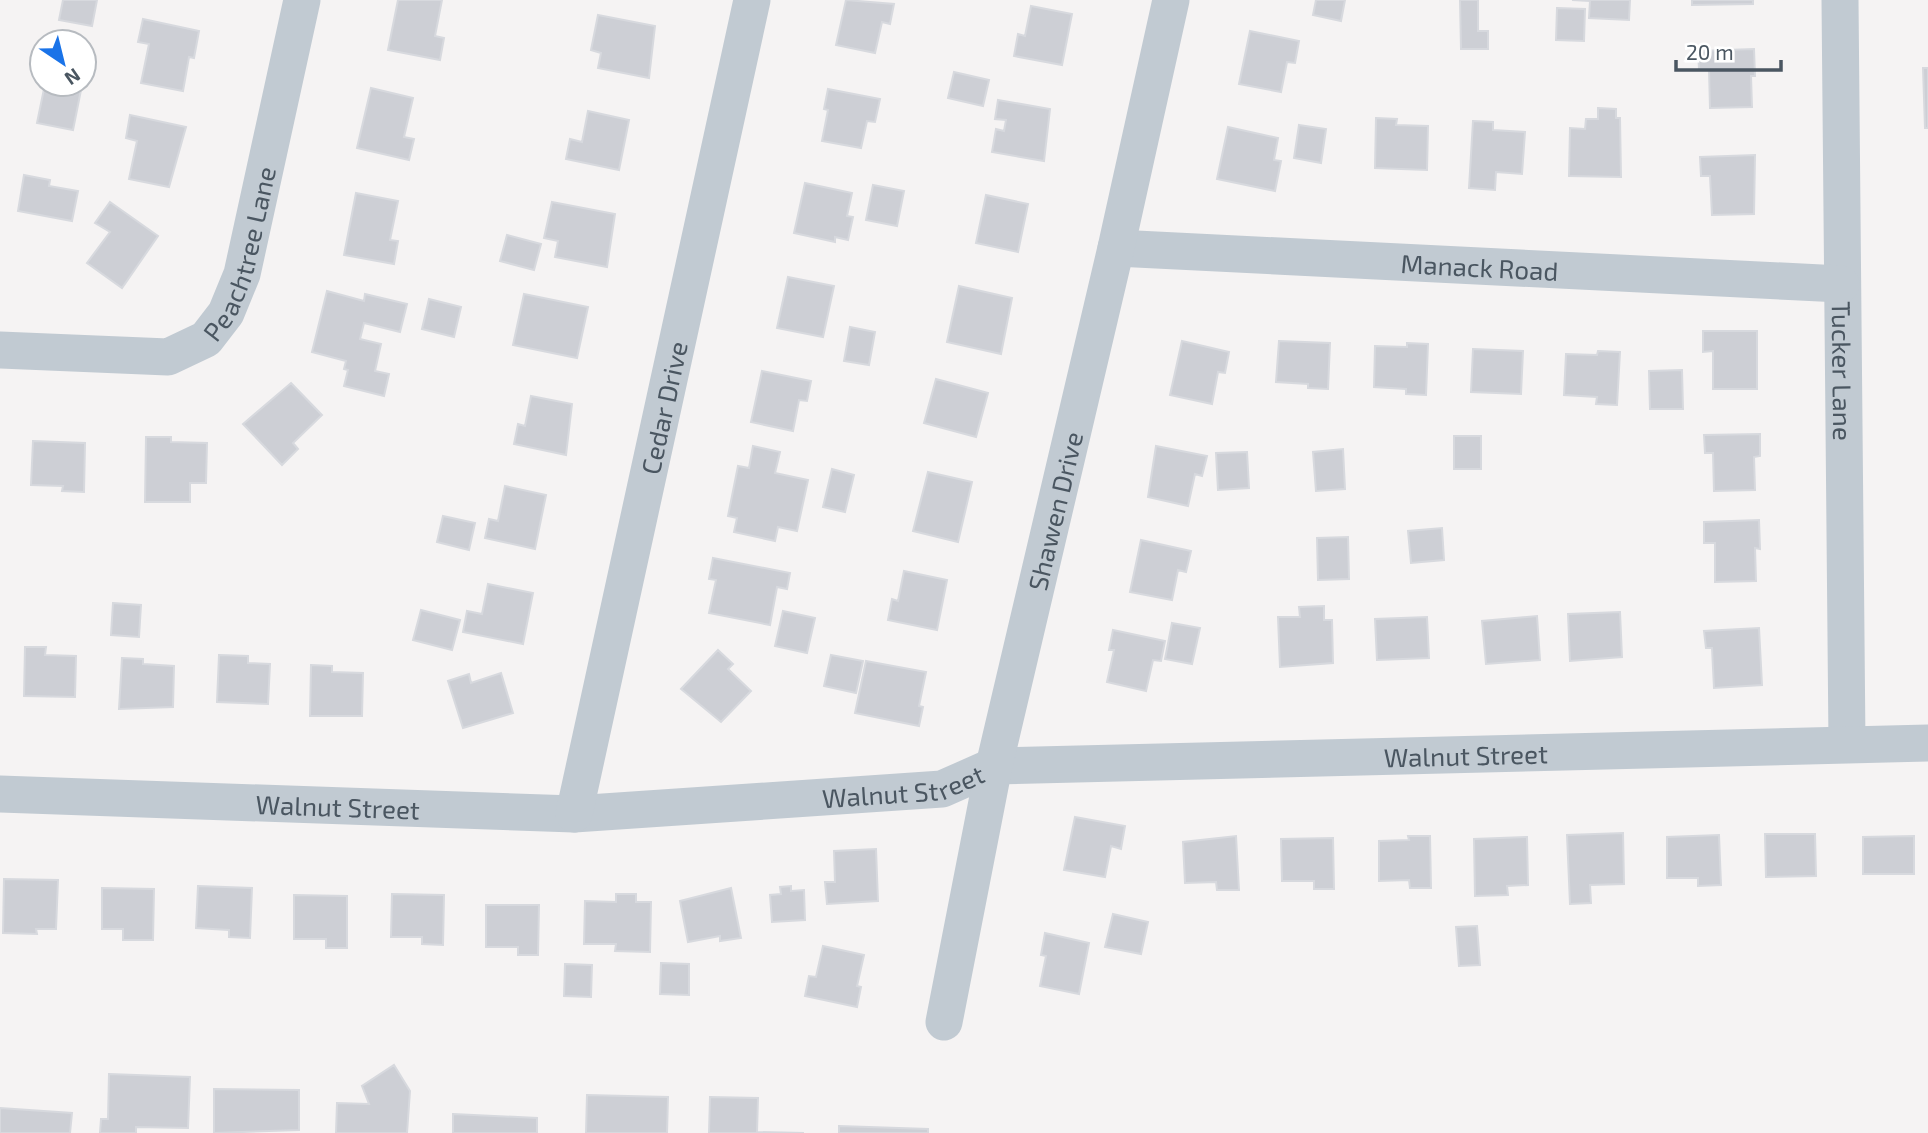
<svg xmlns="http://www.w3.org/2000/svg" width="1928" height="1133" font-family="'Exo 2',sans-serif">
	<style>
		.building { fill: #cdcfd5; stroke: #d7d9de; stroke-width: 2 }
		.lines { fill: none; stroke-linecap: round; stroke-linejoin: round }
		.minor { stroke: #c1cad2; stroke-width: 37 }
		.labels { text-anchor: middle; dominant-baseline: central; stroke-width: 6; stroke-linejoin: round; paint-order: stroke }
		.street-label { font-size: 26px; fill: #4a5661; stroke: #fff }
	</style>
	<rect width="100%" height="100%" fill="#f5f3f3"/>
	<path class="building" d="M 63,0 L 97,0 L 92,26 L 59,20 Z
		M 398,0 L 442,0 L 435,36 L 444,38 L 440,60 L 388,50 Z
		M 846,0 L 894,4 L 890,24 L 882,22 L 875,53 L 836,45 Z
		M 1316,0 L 1345,0 L 1341,21 L 1313,15 Z
		M 1460,0 L 1478,0 L 1478,31 L 1488,31 L 1488,49 L 1461,49 Z
		M 1572,0 L 1630,0 L 1629,20 L 1589,18 L 1590,1 Z
		M 1692,0 L 1753,0 L 1753,4 L 1692,5 Z
		M 1031,6 L 1072,14 L 1062,65 L 1014,56 L 1018,34 L 1025,36 Z
		M 1557,8 L 1585,9 L 1584,41 L 1556,40 Z
		M 598,15 L 655,26 L 649,78 L 598,68 L 601,53 L 591,50 Z
		M 143,19 L 199,31 L 194,58 L 189,57 L 183,91 L 141,83 L 149,44 L 138,42 Z
		M 1250,31 L 1299,41 L 1295,63 L 1287,62 L 1281,92 L 1239,84 Z
		M 1754,49 L 1755,76 L 1751,76 L 1752,107 L 1710,108 L 1709,69 L 1699,69 L 1698,51 Z
		M 1923,68 L 1928,68 L 1928,128 L 1925,128 Z
		M 954,72 L 989,80 L 983,106 L 948,98 Z
		M 45,84 L 81,90 L 73,130 L 37,123 Z
		M 371,88 L 413,98 L 404,137 L 414,139 L 409,160 L 357,148 Z
		M 828,89 L 880,99 L 875,122 L 867,121 L 861,148 L 822,141 L 828,110 L 824,109 Z
		M 998,100 L 1050,109 L 1044,161 L 992,152 L 996,129 L 1004,131 L 1006,120 L 995,119 Z
		M 1598,108 L 1616,109 L 1616,118 L 1620,118 L 1621,177 L 1569,176 L 1570,128 L 1585,129 L 1586,119 L 1598,119 Z
		M 588,111 L 629,120 L 619,170 L 566,159 L 570,139 L 582,142 Z
		M 130,115 L 186,127 L 169,187 L 129,179 L 137,141 L 126,138 Z
		M 1376,118 L 1397,119 L 1396,125 L 1428,126 L 1427,170 L 1375,168 Z
		M 1473,121 L 1493,122 L 1493,130 L 1525,132 L 1522,174 L 1496,172 L 1495,190 L 1469,188 Z
		M 1299,125 L 1326,129 L 1321,163 L 1294,158 Z
		M 1228,127 L 1278,138 L 1274,160 L 1281,161 L 1275,191 L 1217,179 Z
		M 1755,155 L 1754,214 L 1712,215 L 1710,176 L 1701,176 L 1700,157 Z
		M 24,175 L 50,180 L 49,186 L 78,191 L 72,221 L 18,211 Z
		M 805,183 L 852,193 L 847,216 L 853,217 L 848,240 L 835,237 L 835,242 L 794,233 Z
		M 873,185 L 904,191 L 897,226 L 866,220 Z
		M 356,193 L 398,201 L 390,240 L 398,241 L 394,264 L 344,255 Z
		M 986,195 L 1028,204 L 1018,252 L 976,243 Z
		M 110,202 L 158,236 L 122,288 L 87,263 L 110,232 L 95,223 Z
		M 552,202 L 615,214 L 607,267 L 555,257 L 558,241 L 544,238 Z
		M 507,235 L 541,244 L 534,270 L 500,261 Z
		M 788,277 L 834,286 L 823,337 L 777,328 Z
		M 959,286 L 1012,298 L 1001,354 L 947,342 Z
		M 327,291 L 364,301 L 365,294 L 407,304 L 400,332 L 364,323 L 360,339 L 381,344 L 375,371 L 389,374 L 384,396 L 344,386 L 348,370 L 344,369 L 346,361 L 312,352 Z
		M 524,294 L 588,307 L 577,358 L 513,345 Z
		M 429,299 L 461,307 L 454,337 L 422,329 Z
		M 850,327 L 875,332 L 869,365 L 844,361 Z
		M 1703,331 L 1757,331 L 1757,389 L 1713,389 L 1713,351 L 1703,352 Z
		M 1182,341 L 1229,352 L 1225,373 L 1218,372 L 1212,404 L 1170,395 Z
		M 1279,341 L 1330,343 L 1328,389 L 1308,388 L 1308,384 L 1276,382 Z
		M 1407,343 L 1428,344 L 1426,395 L 1406,394 L 1406,389 L 1374,387 L 1375,346 L 1407,347 Z
		M 1473,349 L 1523,351 L 1521,394 L 1471,392 Z
		M 1598,351 L 1620,352 L 1617,405 L 1596,404 L 1597,397 L 1564,395 L 1566,354 L 1597,355 Z
		M 1682,370 L 1683,409 L 1650,409 L 1649,371 Z
		M 762,371 L 811,381 L 807,401 L 799,400 L 793,431 L 751,422 Z
		M 936,379 L 988,393 L 976,437 L 924,423 Z
		M 291,383 L 322,415 L 293,443 L 298,449 L 282,465 L 243,424 Z
		M 531,396 L 572,404 L 566,455 L 514,444 L 518,424 L 525,426 Z
		M 1760,434 L 1760,456 L 1754,457 L 1755,490 L 1714,491 L 1713,453 L 1705,453 L 1704,435 Z
		M 1454,436 L 1481,436 L 1481,469 L 1454,469 Z
		M 146,437 L 171,437 L 171,442 L 207,443 L 206,483 L 190,483 L 190,502 L 145,502 Z
		M 33,441 L 85,443 L 84,492 L 62,491 L 63,486 L 31,485 Z
		M 753,446 L 780,452 L 775,473 L 808,480 L 797,531 L 778,527 L 775,541 L 734,532 L 737,518 L 728,516 L 738,466 L 749,468 Z
		M 1156,446 L 1207,456 L 1202,476 L 1195,474 L 1188,506 L 1148,497 Z
		M 1343,449 L 1345,489 L 1316,491 L 1313,452 Z
		M 1247,452 L 1249,488 L 1218,490 L 1216,453 Z
		M 832,469 L 854,475 L 845,512 L 823,507 Z
		M 928,472 L 972,482 L 958,542 L 913,531 Z
		M 505,486 L 546,495 L 535,549 L 485,538 L 489,519 L 498,521 Z
		M 443,516 L 475,523 L 469,550 L 437,542 Z
		M 1759,520 L 1760,549 L 1755,548 L 1756,581 L 1715,582 L 1715,543 L 1704,543 L 1704,522 Z
		M 1442,528 L 1444,560 L 1411,563 L 1408,531 Z
		M 1348,537 L 1349,579 L 1318,580 L 1317,538 Z
		M 1141,540 L 1191,551 L 1186,572 L 1178,570 L 1172,600 L 1130,592 Z
		M 713,558 L 790,573 L 787,589 L 777,587 L 770,625 L 709,613 L 716,580 L 709,579 Z
		M 904,571 L 947,580 L 937,630 L 888,620 L 892,599 L 898,601 Z
		M 488,584 L 533,593 L 523,644 L 463,632 L 467,611 L 482,614 Z
		M 113,603 L 141,605 L 139,637 L 111,635 Z
		M 1324,606 L 1324,620 L 1332,620 L 1333,663 L 1280,667 L 1278,617 L 1300,617 L 1299,607 Z
		M 421,610 L 460,620 L 452,650 L 413,640 Z
		M 783,611 L 815,618 L 807,653 L 775,646 Z
		M 1620,612 L 1622,657 L 1570,661 L 1568,614 Z
		M 1537,616 L 1540,660 L 1486,664 L 1482,621 Z
		M 1427,617 L 1429,658 L 1377,660 L 1375,619 Z
		M 1172,623 L 1200,628 L 1192,664 L 1165,659 Z
		M 1759,628 L 1762,685 L 1714,688 L 1712,648 L 1706,648 L 1704,631 Z
		M 1113,630 L 1165,641 L 1161,661 L 1153,660 L 1146,691 L 1107,682 L 1114,650 L 1109,650 Z
		M 25,647 L 46,647 L 45,655 L 76,656 L 75,697 L 24,696 Z
		M 718,650 L 733,664 L 728,669 L 751,691 L 721,722 L 681,689 Z
		M 219,655 L 248,656 L 248,663 L 270,664 L 268,704 L 217,702 Z
		M 831,655 L 863,661 L 856,693 L 824,686 Z
		M 122,658 L 143,659 L 143,664 L 174,666 L 173,707 L 119,709 Z
		M 866,661 L 926,672 L 919,706 L 923,707 L 919,726 L 855,713 Z
		M 311,665 L 332,666 L 332,672 L 363,673 L 362,716 L 310,716 Z
		M 501,673 L 513,713 L 463,728 L 448,681 L 469,674 L 471,683 Z
		M 1075,817 L 1125,826 L 1121,849 L 1111,846 L 1105,877 L 1064,870 Z
		M 1623,833 L 1624,884 L 1590,885 L 1591,903 L 1570,904 L 1567,835 Z
		M 1765,834 L 1815,834 L 1816,876 L 1766,877 Z
		M 1719,835 L 1721,885 L 1698,886 L 1698,878 L 1667,878 L 1667,837 Z
		M 1236,836 L 1239,890 L 1217,890 L 1216,882 L 1185,883 L 1183,842 Z
		M 1408,836 L 1430,836 L 1431,888 L 1410,888 L 1409,880 L 1379,881 L 1379,841 L 1409,840 Z
		M 1914,836 L 1914,874 L 1863,874 L 1863,837 Z
		M 1527,837 L 1528,885 L 1507,886 L 1508,895 L 1475,896 L 1474,839 Z
		M 1333,838 L 1334,889 L 1314,889 L 1314,881 L 1282,881 L 1281,839 Z
		M 876,849 L 878,901 L 827,904 L 825,882 L 835,882 L 834,851 Z
		M 4,879 L 58,880 L 56,929 L 36,929 L 37,934 L 3,933 Z
		M 198,886 L 252,888 L 250,938 L 229,937 L 229,930 L 196,928 Z
		M 791,886 L 791,891 L 804,890 L 805,920 L 772,922 L 770,895 L 781,894 L 780,887 Z
		M 102,888 L 154,889 L 153,940 L 123,940 L 123,929 L 102,929 Z
		M 731,888 L 741,938 L 720,941 L 720,936 L 688,942 L 680,901 Z
		M 392,894 L 444,895 L 443,945 L 422,944 L 422,937 L 391,937 Z
		M 616,894 L 636,894 L 636,902 L 651,902 L 650,952 L 615,951 L 616,944 L 584,944 L 585,901 L 616,902 Z
		M 294,895 L 347,896 L 347,948 L 326,948 L 326,939 L 294,939 Z
		M 486,905 L 539,905 L 538,955 L 518,955 L 518,947 L 486,947 Z
		M 1113,914 L 1148,922 L 1141,954 L 1105,947 Z
		M 1477,926 L 1480,965 L 1459,966 L 1456,927 Z
		M 1045,933 L 1089,943 L 1079,994 L 1040,986 L 1046,956 L 1041,955 Z
		M 823,946 L 864,955 L 857,986 L 861,987 L 857,1007 L 805,996 L 809,976 L 816,977 Z
		M 661,963 L 689,964 L 689,995 L 660,994 Z
		M 565,964 L 592,965 L 591,997 L 564,996 Z
		M 394,1065 L 410,1091 L 407,1133 L 336,1133 L 337,1103 L 369,1104 L 362,1086 Z
		M 109,1074 L 190,1077 L 188,1128 L 136,1127 L 136,1133 L 100,1133 L 101,1119 L 108,1119 Z
		M 214,1089 L 299,1090 L 299,1130 L 214,1133 Z
		M 587,1095 L 668,1097 L 667,1133 L 586,1133 Z
		M 710,1097 L 758,1098 L 757,1132 L 804,1133 L 709,1133 Z
		M 0,1108 L 72,1113 L 70,1133 L 0,1133 Z
		M 453,1114 L 537,1118 L 537,1133 L 453,1133 Z
		M 839,1126 L 928,1129 L 928,1133 L 839,1133 Z"/>
	<g class="lines">
		<g class="minor">
			<path id="s1" d="M 1840,0 L 1847,744"/>
			<path id="s2" d="M 1116,248 L 1841,284"/>
			<path id="s3" d="M 0,350 L 168,357 L 206,339 L 226,313 L 242,274 L 302,0"/>
			<path id="s4" d="M 0,794 L 574,814 L 942,789 L 994,766 L 1928,743"/>
			<path id="s5" d="M 574,814 L 752,0"/>
			<path id="s6" d="M 944,1022 L 994,766 L 1116,248 L 1171,0"/>
		</g>
	</g>
	<g class="labels">
		<g class="street-label">
			<text stroke="none"><textPath href="#s3" startOffset="304">Peachtree Lane</textPath></text>
			<text stroke="none"><textPath href="#s2" startOffset="364">Manack Road</textPath></text>
			<text stroke="none"><textPath href="#s1" startOffset="371">Tucker Lane</textPath></text>
			<text stroke="none"><textPath href="#s5" startOffset="416">Cedar Drive</textPath></text>
			<text stroke="none"><textPath href="#s6" startOffset="523">Shawen Drive</textPath></text>
			<text stroke="none"><textPath href="#s4" startOffset="1472">Walnut Street</textPath></text>
			<text stroke="none"><textPath href="#s4" startOffset="905">Walnut Street</textPath></text>
			<text stroke="none"><textPath href="#s4" startOffset="338">Walnut Street</textPath></text>
		</g>
	</g>
	<g transform="translate(63 63) rotate(145)"><circle r="33" fill="#ffffff" stroke="#b7bbc0" stroke-width="2"/>
	<path d="M0-5L12 26L0 18L-12 26Z" fill="#1a73e8"/>
	<text y="-10" font-size="19" font-weight="bold" text-anchor="middle" fill="#4a5661">N</text>
	</g>
	<path d="M1676 60v10h105v-10" fill="none" stroke="#4a5661" stroke-width="3.5"/>
	<text x="1686" y="60" font-size="21" fill="#4a5661" stroke="#ffffff" stroke-width="5" paint-order="stroke">20 m</text>
</svg>
